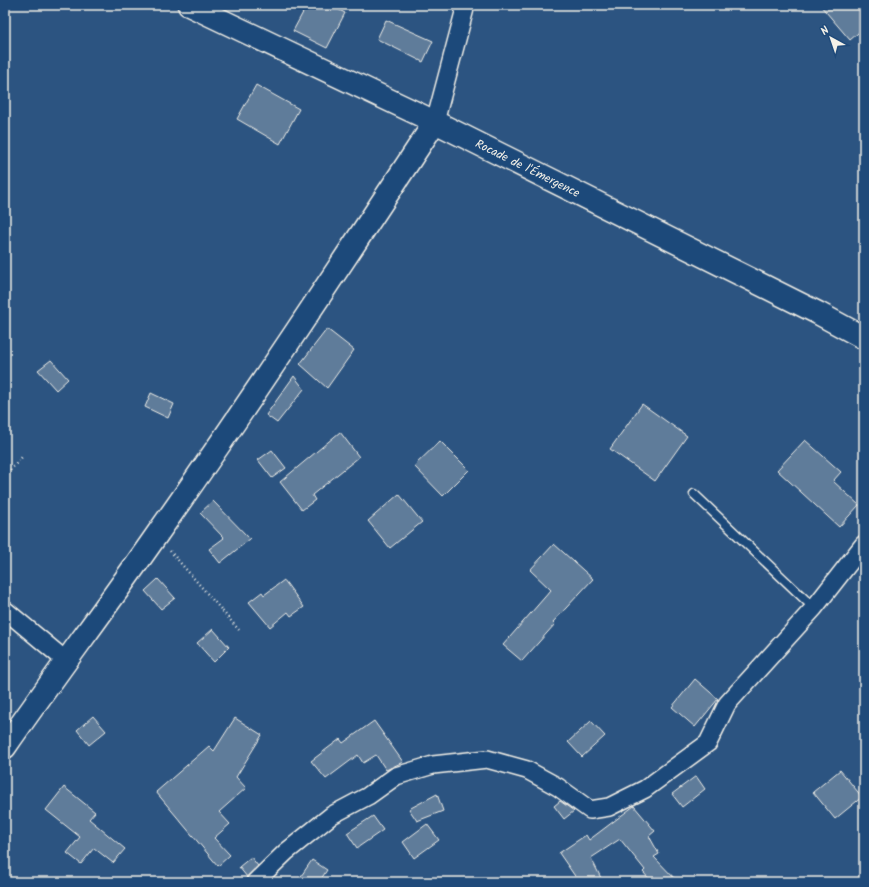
<svg xmlns="http://www.w3.org/2000/svg" width="869" height="887" font-family="Kalam,sans-serif">
	<style>
		.building { fill: #5e7b9a; stroke: #f4f1e8 }
		.lines { fill: none; stroke-linecap: round; stroke-linejoin: round }
		.lane-casing { stroke: #f4f1e8; stroke-width: 11 }
		.street-casing { stroke: #f4f1e8; stroke-width: 20 }
		.secondary-casing { stroke: #f4f1e8; stroke-width: 25 }
		.path { stroke: #f4f1e8; stroke-width: 2.5; stroke-dasharray: 1 3; stroke-linecap: butt }
		.lane { stroke: #1f4a7a; stroke-width: 8 }
		.street { stroke: #1f4a7a; stroke-width: 17 }
		.secondary { stroke: #1f4a7a; stroke-width: 22 }
		.labels { text-anchor: middle; dominant-baseline: central; stroke-width: 3.5; stroke-linejoin: round; paint-order: stroke }
		.street-label { font-size: 12px; fill: #f4f1e8; stroke: #1f4a7a }
	</style>
	<rect width="100%" height="100%" fill="#2c5481"/>
	<filter id="ink" filterUnits="userSpaceOnUse"><feTurbulence type="fractalNoise" baseFrequency=".025" numOctaves="2"/><feDisplacementMap in="SourceGraphic" scale="8" xChannelSelector="R" yChannelSelector="G"/><feConvolveMatrix kernelMatrix="1 2 1 2 8 2 1 2 1" color-interpolation-filters="sRGB"/></filter>
	<g filter="url(#ink)">
		<path class="building" d="M 307,5 L 330,5 L 345,13 L 327,48 L 293,31 Z
			M 820,5 L 858,5 L 864,12 L 864,28 L 850,40 Z
			M 386,20 L 433,41 L 423,62 L 377,39 Z
			M 256,85 L 299,109 L 280,144 L 237,119 Z
			M 327,329 L 354,350 L 327,388 L 300,364 Z
			M 51,360 L 68,379 L 56,390 L 38,370 Z
			M 294,376 L 304,389 L 277,423 L 266,415 Z
			M 151,393 L 174,404 L 168,418 L 145,407 Z
			M 642,404 L 687,436 L 655,481 L 610,449 Z
			M 340,432 L 359,457 L 312,495 L 315,500 L 302,510 L 280,482 Z
			M 805,440 L 841,472 L 833,481 L 859,505 L 839,527 L 777,470 Z
			M 440,441 L 469,470 L 443,496 L 414,466 Z
			M 272,450 L 286,468 L 272,478 L 258,460 Z
			M 399,494 L 422,522 L 390,548 L 368,521 Z
			M 213,501 L 250,539 L 220,563 L 209,549 L 224,538 L 200,513 Z
			M 554,544 L 593,579 L 553,622 L 555,624 L 522,661 L 503,645 L 551,590 L 530,570 Z
			M 158,579 L 175,598 L 161,609 L 145,591 Z
			M 284,580 L 304,607 L 291,616 L 288,612 L 270,627 L 249,602 L 262,592 L 264,595 Z
			M 213,629 L 229,647 L 214,662 L 197,643 Z
			M 695,679 L 718,699 L 695,727 L 672,707 Z
			M 93,716 L 106,731 L 89,745 L 77,730 Z
			M 235,718 L 262,735 L 236,777 L 246,788 L 219,812 L 230,824 L 214,838 L 230,855 L 218,866 L 156,792 L 209,746 L 214,751 Z
			M 374,721 L 403,762 L 386,770 L 376,755 L 363,763 L 358,755 L 326,779 L 311,761 L 340,739 L 343,743 Z
			M 591,721 L 605,736 L 582,757 L 568,742 Z
			M 840,770 L 862,797 L 835,819 L 813,792 Z
			M 696,776 L 705,789 L 682,807 L 672,794 Z
			M 64,787 L 95,812 L 89,819 L 125,849 L 113,863 L 94,848 L 81,864 L 67,853 L 80,837 L 46,810 Z
			M 437,794 L 443,811 L 417,821 L 409,809 Z
			M 560,801 L 574,811 L 564,819 L 554,806 Z
			M 634,806 L 655,831 L 649,836 L 659,854 L 654,857 L 678,882 L 652,882 L 643,872 L 645,870 L 620,839 L 591,858 L 603,882 L 579,882 L 559,853 L 586,835 L 589,840 Z
			M 373,816 L 383,830 L 357,848 L 347,833 Z
			M 427,824 L 439,840 L 414,858 L 403,842 Z
			M 251,857 L 258,866 L 247,877 L 239,867 Z
			M 312,860 L 327,870 L 319,882 L 297,882 Z"/>
		<g class="lines">
			<defs>
				<path id="lane" d="M 694,494 L 814,608"/>
				<path id="street" d="M 435,122 L 466,5
					M 5,610 L 65,660
					M 255,882 L 286,852 L 332,815 L 368,796 L 396,776 L 433,765 L 487,759 L 527,770 L 558,787 L 590,810 L 609,807 L 645,789 L 708,743 L 727,704 L 814,608 L 864,544"/>
				<g id="secondary">
					<path id="s1" d="M 189,5 L 435,122 L 818,313 L 864,338"/>
					<path d="M 5,747 C 55,675 108,605 158,533 C 253,398 344,260 435,122"/>
				</g>
			</defs>
			<use href="#lane" class="lane-casing"/>
			<use href="#street" class="street-casing"/>
			<use href="#secondary" class="secondary-casing"/>
			<path class="path" d="M 5,476 L 22,457
				M 170,551 L 239,630"/>
			<use href="#lane" class="lane"/>
			<use href="#street" class="street"/>
			<use href="#secondary" class="secondary"/>
		</g>
	</g>
	<g class="labels">
		<g class="street-label">
			<text stroke="none"><textPath href="#s1" startOffset="376">Rocade de l'Émergence</textPath></text>
		</g>
	</g>
	<rect width="869" height="887" fill="none" stroke="#1f4a7a" stroke-width="20"/>
	<rect x="10" y="10" width="849" height="867" fill="none" stroke="#f4f1e8" stroke-width="1.5" filter="url(#ink)"/>
	<g transform="translate(831 38) rotate(320)" stroke="#1f4a7a" stroke-width="3" paint-order="stroke">
	<path d="M0-3L7 15L0 10L-7 15Z" fill="#f4f1e8"/>
	<text y="-6" font-size="11" font-weight="bold" text-anchor="middle" fill="#f4f1e8">N</text>
	</g>
</svg>
